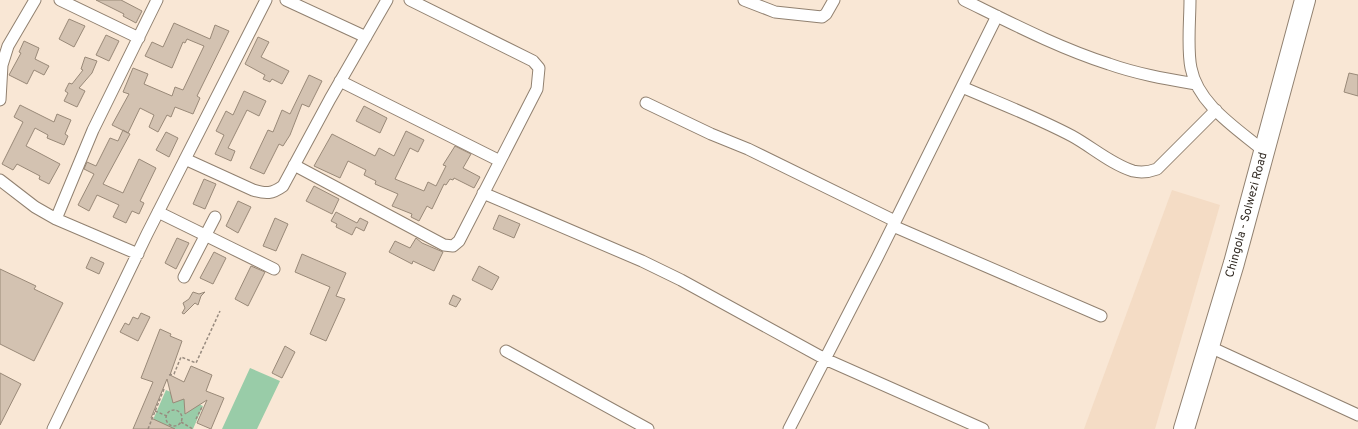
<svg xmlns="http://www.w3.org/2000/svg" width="1358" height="429" font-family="Overpass,sans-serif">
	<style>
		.built { fill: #f4dcc5 }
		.green { fill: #99cca8 }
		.building { fill: #d3c2b1; stroke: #998978 }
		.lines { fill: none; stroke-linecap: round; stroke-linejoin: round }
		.street-casing { stroke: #918170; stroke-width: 13 }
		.highway-casing { stroke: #918170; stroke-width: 22 }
		.path { stroke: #988b7f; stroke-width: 1.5; stroke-dasharray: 3 2; stroke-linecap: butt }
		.street { stroke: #fff; stroke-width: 11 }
		.highway { stroke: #fff; stroke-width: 20 }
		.labels { text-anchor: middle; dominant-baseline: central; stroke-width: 3.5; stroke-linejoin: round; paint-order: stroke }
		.street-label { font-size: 12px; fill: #332c25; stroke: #fef6ef }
	</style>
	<rect width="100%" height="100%" fill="#f9e7d5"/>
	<path class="built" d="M 1172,190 L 1220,205 L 1155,429 L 1084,429 Z"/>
	<path class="green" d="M 250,368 L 280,381 L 257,429 L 222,429 Z
		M 166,390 L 203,406 L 193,429 L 149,429 Z"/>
	<path class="building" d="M 96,0 L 121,0 L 142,11 L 136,23 L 123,16 L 124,14 Z
		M 69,19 L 85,26 L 74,47 L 59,39 Z
		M 174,23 L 210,39 L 215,25 L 229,31 L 197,96 L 200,98 L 193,114 L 175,107 L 171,117 L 167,115 L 158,132 L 149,127 L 154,115 L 140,108 L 128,133 L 112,125 L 129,94 L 123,92 L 133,68 L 148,74 L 144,84 L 172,96 L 175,87 L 183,90 L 204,46 L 187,39 L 185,43 L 183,42 L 172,68 L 145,56 L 152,42 L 163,47 Z
		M 106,35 L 119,41 L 109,61 L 96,55 Z
		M 258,37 L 269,42 L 261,57 L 289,71 L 282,84 L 272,79 L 270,82 L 263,79 L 265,75 L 245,64 Z
		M 24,41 L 39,48 L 35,59 L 49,66 L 44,75 L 34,70 L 27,84 L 9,75 L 21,53 L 19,52 Z
		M 85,57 L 97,61 L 92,73 L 79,88 L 85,91 L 77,107 L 64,101 L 68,93 L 65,91 L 69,83 L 72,84 L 83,70 L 81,69 Z
		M 1349,73 L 1358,75 L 1358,96 L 1344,92 Z
		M 309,75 L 322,81 L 309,107 L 302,104 L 290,135 L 283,146 L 279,144 L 264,174 L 250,168 L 268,130 L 273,132 L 282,110 L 290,114 Z
		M 244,91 L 266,101 L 259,116 L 247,110 L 228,148 L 235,151 L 231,161 L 215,154 L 224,135 L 216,131 L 226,111 L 233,115 Z
		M 20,105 L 54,122 L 57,114 L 71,120 L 65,134 L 68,136 L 64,145 L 47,138 L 48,135 L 35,128 L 26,146 L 60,164 L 49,184 L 39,179 L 40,176 L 17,164 L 13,170 L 2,164 L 23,122 L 14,117 Z
		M 364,106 L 387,118 L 380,133 L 356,121 Z
		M 123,130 L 130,134 L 103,184 L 123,193 L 139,159 L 156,168 L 140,201 L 144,203 L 139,214 L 132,211 L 126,223 L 113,217 L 119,205 L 97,195 L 89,211 L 78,205 L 94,174 L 84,169 L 87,162 L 96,166 L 110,138 L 118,141 Z
		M 406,131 L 424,140 L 418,152 L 410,148 L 395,179 L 424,191 L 428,182 L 436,186 L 446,166 L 443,165 L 455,146 L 471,154 L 463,168 L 480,177 L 474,188 L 454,178 L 453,180 L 450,179 L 446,185 L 444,184 L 432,209 L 427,206 L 419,221 L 411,217 L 412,214 L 392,206 L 398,194 L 375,184 L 376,181 L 364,175 L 366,170 L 348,161 L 340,178 L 314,166 L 332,134 L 375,156 L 379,148 L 394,156 Z
		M 166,132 L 178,138 L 169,157 L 156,150 Z
		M 204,179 L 216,184 L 205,209 L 193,204 Z
		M 314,186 L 339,199 L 332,214 L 306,201 Z
		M 238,201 L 251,207 L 238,233 L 226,226 Z
		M 336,212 L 357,223 L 360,218 L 368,222 L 364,231 L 356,227 L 352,235 L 336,227 L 337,224 L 331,221 Z
		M 499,215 L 520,224 L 514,238 L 493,229 Z
		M 275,218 L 288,224 L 276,251 L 263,246 Z
		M 177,238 L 189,243 L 176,269 L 165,263 Z
		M 416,238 L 422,243 L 443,252 L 434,271 L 413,261 L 412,264 L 389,252 L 395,241 L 410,248 Z
		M 214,252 L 226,258 L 213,284 L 200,278 Z
		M 302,254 L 346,273 L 336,296 L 345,299 L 326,341 L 310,334 L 330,287 L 295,272 Z
		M 91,257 L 104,263 L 99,274 L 86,268 Z
		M 251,266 L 265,272 L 248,306 L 235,299 Z
		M 479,266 L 499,277 L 492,290 L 472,280 Z
		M 0,269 L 36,286 L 34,289 L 63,303 L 34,361 L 0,344 Z
		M 193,292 L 199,294 L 205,292 L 201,296 L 198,305 L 195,303 L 184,314 L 182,313 L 185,308 L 183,303 L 189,299 Z
		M 453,295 L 461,299 L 456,307 L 449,304 Z
		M 141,313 L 150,317 L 138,341 L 120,332 L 125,323 L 129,325 L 133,317 L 138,319 Z
		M 160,329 L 171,334 L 170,336 L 182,341 L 170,375 L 184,382 L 191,366 L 212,375 L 206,391 L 224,398 L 211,429 L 197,423 L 207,400 L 185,414 L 184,399 L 173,403 L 167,379 L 151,418 L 175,429 L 133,429 L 153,382 L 141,378 Z
		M 285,346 L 295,352 L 282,378 L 272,373 Z
		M 0,373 L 21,384 L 0,425 Z"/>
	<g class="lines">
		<defs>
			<path id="street" d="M 60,0 L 139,38
				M 286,0 L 366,37
				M 744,0 L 775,12 L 822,17 L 826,14 L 834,0
				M 964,0 C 1011,23 1059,48 1109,64 C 1137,74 1167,79 1196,84
				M 1190,0 C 1190,20 1187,49 1191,68 C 1198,105 1238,129 1265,152
				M 340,81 L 500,161
				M 962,87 C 999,103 1036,117 1072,136 C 1092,147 1111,164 1133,171 C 1142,173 1149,172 1157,169 L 1216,110
				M 0,100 L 2,65 L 8,46 L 35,0
				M 646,103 L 711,134 L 748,149 L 895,221
				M 185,159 L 253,190 C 266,194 272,194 283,186 L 330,99 L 387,0
				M 294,165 L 444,245 L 453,246 L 459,241 L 537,89 L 539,68 L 533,61 L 410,0
				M 0,180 L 35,207 L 56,219 L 138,254
				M 483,193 L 642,261 L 681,280 L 825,359 L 983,429
				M 158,212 L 274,269
				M 56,219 L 93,130 L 157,0
				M 893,226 L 1101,316
				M 184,277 L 215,217
				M 1210,347 L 1358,415
				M 506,351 L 648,429
				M 53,429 L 147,234 L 266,0
				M 789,429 L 877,258 L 997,16"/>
			<g id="highway">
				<path id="s1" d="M 1184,429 L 1234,263 L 1305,0"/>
			</g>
		</defs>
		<use href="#street" class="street-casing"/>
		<use href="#highway" class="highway-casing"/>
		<path class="path" d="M 169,375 L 174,374 L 181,357 L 196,363 L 220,311
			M166 418a8 8 0 1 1 16 0a8 8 0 1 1-16 0Z
			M 155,411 L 167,416
			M 196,419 L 202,407
			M 181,422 L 193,429
			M 148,429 L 164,389"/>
		<use href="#street" class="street"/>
		<use href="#highway" class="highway"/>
	</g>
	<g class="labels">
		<g class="street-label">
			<text stroke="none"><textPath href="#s1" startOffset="223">Chingola - Solwezi Road</textPath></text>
		</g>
	</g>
</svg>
